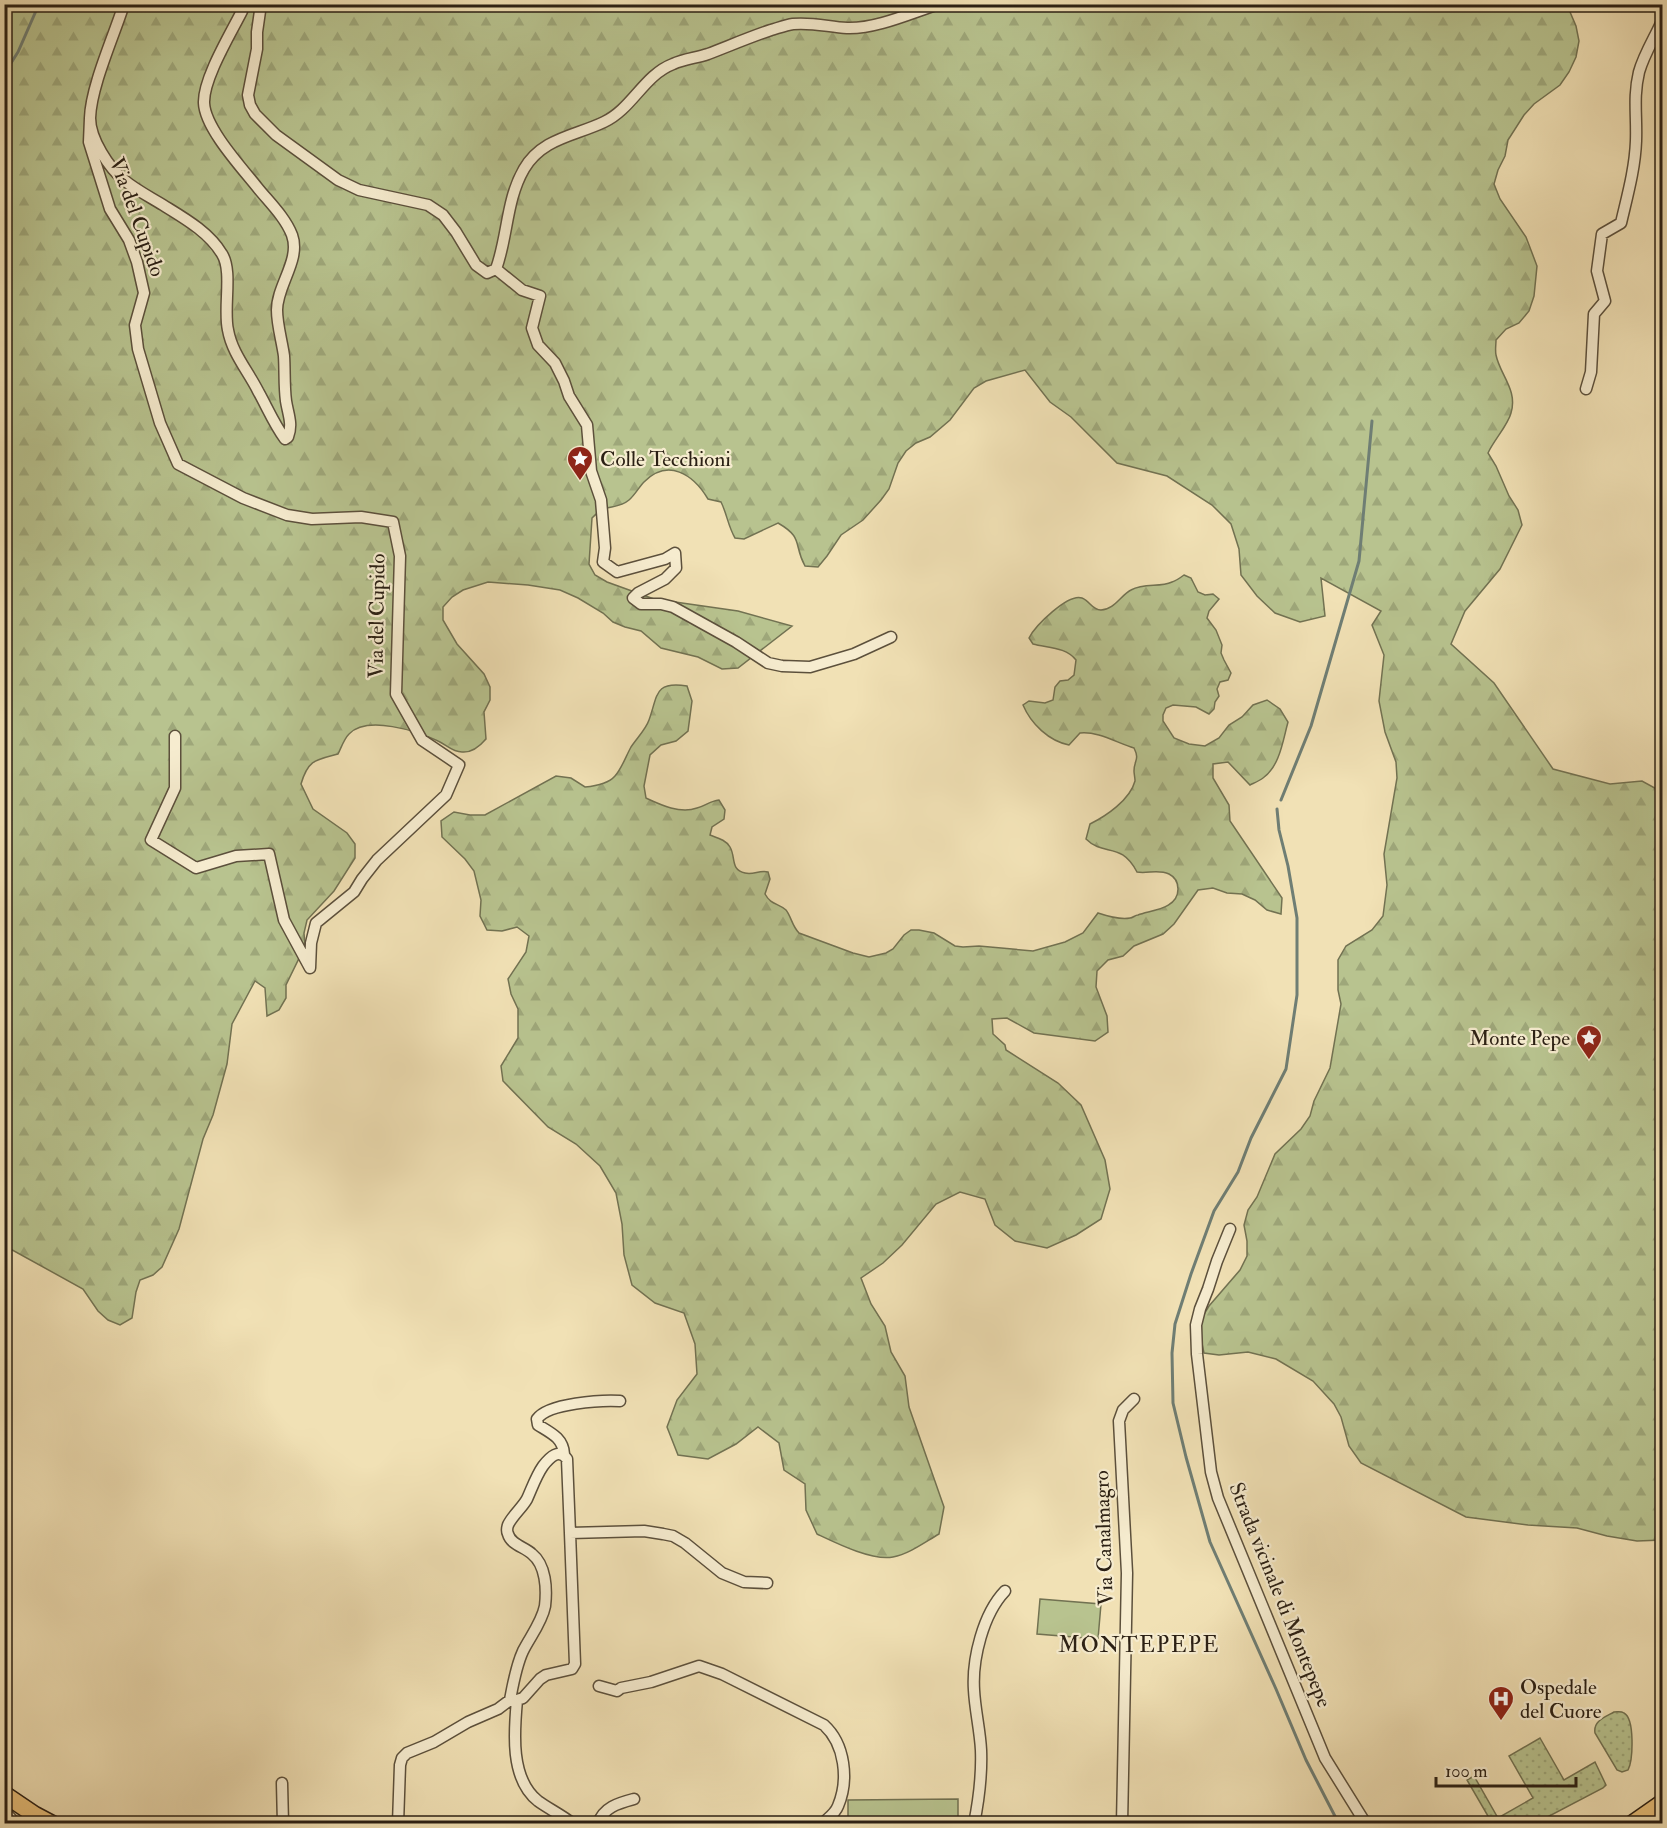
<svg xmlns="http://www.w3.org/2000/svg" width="1667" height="1828" font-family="'IM FELL Double Pica',serif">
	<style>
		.grass { fill: url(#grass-dots); stroke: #727252; stroke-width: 1.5 }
		.forest { fill: url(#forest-firs); stroke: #727252; stroke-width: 1.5 }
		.pitch { fill: #b8c38f; stroke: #727252; stroke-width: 1.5 }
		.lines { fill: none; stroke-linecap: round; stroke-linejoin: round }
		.stream { stroke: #6f7e74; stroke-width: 3 }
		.minor-casing { stroke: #5c503c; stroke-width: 13 }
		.primary-casing { stroke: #2b2014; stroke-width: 19 }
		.minor { stroke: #f6eccf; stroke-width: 10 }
		.primary { stroke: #e8c07a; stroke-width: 16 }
		.labels { text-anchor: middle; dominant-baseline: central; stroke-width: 4.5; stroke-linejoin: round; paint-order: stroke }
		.street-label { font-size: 21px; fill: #2b2014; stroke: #f6eccf }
		.poi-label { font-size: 21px; fill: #2b2014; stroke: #f6eccf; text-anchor: start }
		.neighbourhood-label { font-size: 22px; letter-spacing: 1.5px; fill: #2b2014; stroke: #f6eccf }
	</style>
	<defs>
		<pattern id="grass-dots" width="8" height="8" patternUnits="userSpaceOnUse" patternTransform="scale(1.5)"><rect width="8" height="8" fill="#b8c38f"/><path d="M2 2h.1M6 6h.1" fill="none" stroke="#9ea77a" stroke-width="1.8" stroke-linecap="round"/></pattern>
		<pattern id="forest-firs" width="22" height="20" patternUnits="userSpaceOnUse" patternTransform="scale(1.5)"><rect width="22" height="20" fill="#b8c38f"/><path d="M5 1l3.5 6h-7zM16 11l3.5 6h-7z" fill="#9ea77a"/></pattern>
	</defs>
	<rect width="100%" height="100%" fill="#f1e1b5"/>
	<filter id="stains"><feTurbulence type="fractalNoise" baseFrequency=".00333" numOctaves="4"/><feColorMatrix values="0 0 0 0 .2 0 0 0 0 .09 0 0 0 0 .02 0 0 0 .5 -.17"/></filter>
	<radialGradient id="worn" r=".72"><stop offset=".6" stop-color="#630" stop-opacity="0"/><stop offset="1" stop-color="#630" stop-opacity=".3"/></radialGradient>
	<path class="grass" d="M 1614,1712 C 1618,1712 1621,1711 1624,1713 C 1635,1719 1633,1760 1628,1770 L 1622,1772 L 1617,1770 L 1595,1733 C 1593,1721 1605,1717 1614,1712 Z
		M 1540,1738 L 1564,1780 L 1595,1762 L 1606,1785 L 1603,1788 L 1536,1823 L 1492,1823 L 1467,1780 L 1474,1776 L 1498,1818 L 1533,1798 L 1509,1756 Z"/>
	<path class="forest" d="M 4,5 L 1567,5 L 1576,26 L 1579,41 L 1576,57 L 1569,72 L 1560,85 L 1534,104 L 1524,115 L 1508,140 L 1505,156 L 1498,170 L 1494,184 L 1500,199 L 1526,237 L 1537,266 L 1534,296 L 1529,311 L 1519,323 L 1506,329 L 1496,340 C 1496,345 1495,350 1496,355 C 1500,375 1518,390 1511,413 C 1508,425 1494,440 1488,453 L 1496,466 L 1509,496 L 1518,510 L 1522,525 L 1500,569 L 1465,611 L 1451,644 L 1494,683 L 1553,769 L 1610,784 L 1642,781 L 1662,792 L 1662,1540 L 1637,1541 L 1607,1536 L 1577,1528 L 1528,1525 L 1466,1517 L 1361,1463 L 1349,1446 L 1341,1417 L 1334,1404 L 1313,1381 L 1276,1359 L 1248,1352 L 1219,1355 L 1204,1353 L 1200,1335 L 1201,1319 L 1209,1306 L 1240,1270 L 1247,1256 L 1247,1241 L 1244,1225 L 1248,1210 L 1257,1197 L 1275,1154 L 1301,1129 L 1310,1116 L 1314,1101 L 1330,1068 L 1341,1004 L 1338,990 L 1338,960 L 1346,946 L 1372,930 L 1383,916 L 1387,885 L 1384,854 L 1397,778 L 1396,762 L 1385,732 L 1379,701 L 1384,655 L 1372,625 L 1381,611 L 1321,578 L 1325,616 L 1300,622 L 1275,613 L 1257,596 L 1241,575 L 1239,549 L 1231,524 L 1212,505 L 1167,476 L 1117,463 L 1071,417 L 1050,402 L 1025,370 L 986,381 L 974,388 L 950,420 L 930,437 L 916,443 L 906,451 L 898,463 L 889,489 L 881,500 L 863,520 L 841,535 L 827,556 L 818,567 L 805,566 C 793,544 804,538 778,523 L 744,539 L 735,538 C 728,526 727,514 721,502 L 708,499 C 693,474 668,458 644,482 C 639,487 635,495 629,500 C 621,507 612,506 603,509 C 599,511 595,515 592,518 L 589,564 L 595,575 L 607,582 L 654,599 L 738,611 L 792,626 L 738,668 L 722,669 L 698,657 L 661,648 L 641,631 L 625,627 L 613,622 L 603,613 L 578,598 L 560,590 L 528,585 L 488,582 L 463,590 L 452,597 L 443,607 L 443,620 L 457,644 L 484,674 L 490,687 L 490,700 L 484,712 L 486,739 C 480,746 472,753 462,752 C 452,752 447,745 438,741 C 417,731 367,715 349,734 C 344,739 341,748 338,754 C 315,760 308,760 301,784 L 313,809 L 347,833 L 355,844 L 355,858 L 334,891 L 307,920 L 304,933 L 305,946 L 286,985 L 286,998 L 279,1010 L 267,1016 L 265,988 L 255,981 L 232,1024 L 227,1064 L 213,1115 L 203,1139 L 179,1229 L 162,1267 L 153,1275 L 140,1280 L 136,1292 L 132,1318 L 120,1325 L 108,1320 L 98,1311 L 83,1289 L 5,1246 Z
		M 1184,575 L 1191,578 L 1198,592 L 1205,595 L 1213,594 L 1219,599 L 1209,611 L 1207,618 L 1216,630 L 1222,645 L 1221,653 L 1224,660 L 1231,673 L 1228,680 L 1220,682 L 1217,689 L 1219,696 L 1215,702 L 1214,709 L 1209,714 L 1196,707 L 1173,705 L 1166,708 L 1163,715 L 1163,721 L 1174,738 L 1189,744 L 1205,746 L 1219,738 L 1229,725 L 1242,717 L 1253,705 L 1267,700 L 1280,709 L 1288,722 C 1283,740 1280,766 1263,778 C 1259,781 1254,783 1250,785 L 1228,762 L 1213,764 L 1213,778 L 1229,805 L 1230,821 L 1282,898 L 1281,914 L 1267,910 L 1255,900 L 1242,894 L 1227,893 L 1213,888 L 1198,890 L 1174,924 L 1163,934 L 1134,946 L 1123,956 L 1108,960 L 1097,971 L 1096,987 L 1107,1016 L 1108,1032 L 1095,1041 L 1034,1033 L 1007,1018 L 992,1019 L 993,1034 L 1005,1045 L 1006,1050 L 1058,1083 L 1081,1105 L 1105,1160 L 1110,1189 L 1101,1219 L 1076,1235 L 1047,1248 L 1015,1241 L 995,1225 L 985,1199 L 960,1192 L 936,1204 L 902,1245 L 883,1263 L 861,1278 L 871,1304 L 885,1326 L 891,1352 L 905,1376 L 909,1407 L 944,1507 L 939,1534 C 925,1542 909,1554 893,1557 C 872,1561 836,1543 817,1534 L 806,1510 L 805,1484 L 784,1470 L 779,1443 L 758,1427 L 736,1444 L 708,1459 L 678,1455 L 667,1427 L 677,1400 L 697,1374 L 695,1344 L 684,1313 L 655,1303 L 632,1285 L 624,1255 L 622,1224 L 616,1193 L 600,1166 L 576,1144 L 548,1127 L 503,1081 L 501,1066 L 518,1038 L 518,1009 L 511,994 L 508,979 L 526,952 L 529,936 L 517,927 L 502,931 L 487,930 L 480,916 L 481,900 L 474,871 L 465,859 L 442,837 L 441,821 L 454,812 L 470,815 L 485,815 L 556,776 L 571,778 L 585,787 C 596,786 608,784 615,776 C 622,768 626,756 631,747 C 637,738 646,729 649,720 C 658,695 654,681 687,686 L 692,701 L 688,731 L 676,741 L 661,745 L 650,755 L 644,786 L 646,798 C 661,805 680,814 697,808 C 705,806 710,801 719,800 L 725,810 L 724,819 L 712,827 L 710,835 C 718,838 726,840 730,847 C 736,857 730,870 745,873 C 754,875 759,870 768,872 L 770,879 L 765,894 C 771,905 778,903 786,910 C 791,916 792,926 799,933 L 853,953 L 869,957 L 886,953 L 893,949 L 904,935 L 911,930 L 919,930 L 934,933 L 955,946 L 963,947 L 979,946 L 1033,951 L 1065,942 L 1083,933 L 1098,913 C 1107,916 1120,920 1130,918 C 1133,918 1135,915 1138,915 C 1152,910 1178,909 1178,889 C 1178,883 1175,877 1169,874 C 1158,869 1147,874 1137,872 C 1121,841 1104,857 1086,839 L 1090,824 C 1106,816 1130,800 1135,781 C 1135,777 1134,774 1134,771 C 1134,760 1140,760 1134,748 C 1117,743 1098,731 1080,733 L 1069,745 C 1049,741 1031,724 1023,705 L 1029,701 L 1045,703 L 1053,700 L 1055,687 L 1060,681 L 1068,680 L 1074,675 L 1076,660 C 1066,647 1048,648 1033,644 L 1029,638 C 1035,626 1068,593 1082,598 C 1090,601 1092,610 1101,610 C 1114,610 1121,595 1131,590 C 1145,582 1159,588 1172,582 C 1176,581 1180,578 1184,575 Z"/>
	<path class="pitch" d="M 1040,1599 L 1101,1604 L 1098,1639 L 1037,1634 Z
		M 958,1799 L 958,1823 L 848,1823 L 848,1800 Z"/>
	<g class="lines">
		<path class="stream" d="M 4,74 L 18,52 L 39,4
			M 1281,800 L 1311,726 L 1359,561 L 1372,421
			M 1277,809 L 1279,830 L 1288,866 L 1297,918 L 1297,995 L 1286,1069 L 1251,1138 L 1238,1172 L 1214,1211 L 1191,1274 L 1175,1324 L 1172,1353 L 1173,1403 L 1186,1457 L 1210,1542 L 1276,1689 L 1306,1760 L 1339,1824"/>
		<defs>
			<path id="minor" d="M 124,4 C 114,36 91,86 90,118 C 90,139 109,168 124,180 C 136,190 150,197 163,205 C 184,218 209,232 222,254 C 233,271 223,309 228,330 C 232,353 248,371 258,391 C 267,407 274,424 285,439 L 288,437 C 293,424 288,414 286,401 C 284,386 285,371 284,356 C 282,341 277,325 277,310 C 277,285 301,260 292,235 C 285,217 269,202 257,187 C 241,167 205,128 204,103 C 203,79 231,33 242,11 L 243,4
				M 261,4 L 257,32 L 257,49 L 248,95 L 250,105 L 255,114 L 276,135 L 338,180 L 359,190 L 428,205 L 443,215 L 456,232 L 476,265 L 487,273 L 496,269 C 508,236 506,200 524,169 C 542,138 575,136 604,122 C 632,109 644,75 673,64 C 684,59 696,58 708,54 C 729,46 750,37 771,30 C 778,28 786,25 793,24 C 812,22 829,27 847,28 C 876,29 911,13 939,4
				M 90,118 L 89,142 L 110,209 L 129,240 L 137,262 L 144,293 L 135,325 L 138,349 L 160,423 L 178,464 L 243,498 L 287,515 L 312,519 L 361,517 L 393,522 L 400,556 L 396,694 L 422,740 L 459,765 L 446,795 L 377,860 L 362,879 L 354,892 L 316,923 L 311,943 L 310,968 L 284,920 L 269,854 L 236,856 L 196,868 L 151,840 L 175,788 L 175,736
				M 496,269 L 522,290 L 540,296 L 532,328 L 538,345 L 555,363 L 564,381 L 569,396 L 587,425 L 591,471 L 601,500 L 605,548 L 603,562 L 617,572 L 665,559 L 675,553 L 676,568 L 665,579 L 638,593 L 633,598 L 641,604 L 661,604 L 673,607 L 736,642 L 768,663 L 782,666 L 810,667 L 854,654 L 891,637
				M 1586,389 L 1591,372 L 1594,314 L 1605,301 L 1597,271 L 1602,234 L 1621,223 C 1627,197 1635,169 1636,141 C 1637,116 1633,97 1639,72 C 1644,54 1655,37 1662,21
				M 1230,1229 L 1217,1261 L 1208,1289 L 1200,1309 L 1196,1325 L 1197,1354 L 1211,1472 L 1218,1498 L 1325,1758 L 1366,1824
				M 564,1454 C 563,1438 551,1433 538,1425 L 537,1419 C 548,1403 602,1400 620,1401
				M 599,1686 L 617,1691 L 621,1688 L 651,1682 L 699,1666 L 722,1674 L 824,1725 C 845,1744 849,1780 838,1806 C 835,1814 828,1818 822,1824
				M 510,1700 C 513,1684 516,1666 523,1651 C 530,1637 542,1622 545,1606 C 547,1589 546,1565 532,1554 C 525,1547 511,1545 508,1534 C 507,1532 507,1528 508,1525 C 512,1516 522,1508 527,1499 C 532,1488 536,1476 543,1466 C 550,1457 559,1448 567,1459 L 570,1533 L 644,1531 L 663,1534 L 673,1536 L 685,1543 L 722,1573 L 744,1582 L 767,1583
				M 517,1700 C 514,1732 510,1779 538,1801 C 549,1809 562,1815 573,1824
				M 282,1783 L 283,1824
				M 4,1811 L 16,1824
				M 398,1824 L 400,1765 L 402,1758 L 407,1753 L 434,1742 L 468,1722 L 498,1709 L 510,1700 L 517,1700 L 523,1698 L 540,1679 L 546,1675 L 572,1669 L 575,1664 L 570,1533
				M 598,1824 C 603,1807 619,1803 634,1799
				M 974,1824 C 979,1799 982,1775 981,1750 C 980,1730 975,1710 974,1690 C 972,1659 983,1614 1005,1591
				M 1122,1824 L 1127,1573 L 1119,1421 L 1123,1410 L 1134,1399"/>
			<path id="primary" d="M 4,1794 L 35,1815 L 52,1824
				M 1632,1824 L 1662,1803"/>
		</defs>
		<use href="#minor" class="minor-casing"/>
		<use href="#primary" class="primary-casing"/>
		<use href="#minor" class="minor"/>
		<use href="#primary" class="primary"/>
	</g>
	<defs>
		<symbol id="sight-pin" viewBox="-11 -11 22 30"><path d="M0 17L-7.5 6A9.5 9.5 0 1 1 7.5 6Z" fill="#8f2418" stroke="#f6eccf"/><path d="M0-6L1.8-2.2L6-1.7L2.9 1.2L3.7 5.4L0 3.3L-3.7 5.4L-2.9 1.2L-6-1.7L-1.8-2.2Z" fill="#fff"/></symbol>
		<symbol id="hospital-pin" viewBox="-11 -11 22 30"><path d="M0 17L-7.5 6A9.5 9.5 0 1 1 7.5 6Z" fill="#8f2418" stroke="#f6eccf"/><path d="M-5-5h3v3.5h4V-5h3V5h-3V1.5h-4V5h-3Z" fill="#fff"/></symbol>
	</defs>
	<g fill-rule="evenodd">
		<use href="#sight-pin" x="565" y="444" width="30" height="40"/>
		<use href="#sight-pin" x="1574" y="1023" width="30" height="40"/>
		<use href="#hospital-pin" x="1486" y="1684" width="30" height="40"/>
	</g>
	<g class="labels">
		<g class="street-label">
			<text transform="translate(137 217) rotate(70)">Via del Cupido</text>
			<text transform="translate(377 616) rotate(-89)">Via del Cupido</text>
			<text transform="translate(1104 1538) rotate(-92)">Via Canalmagro</text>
			<text transform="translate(1280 1595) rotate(68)">Strada vicinale di Montepepe</text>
		</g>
		<g class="poi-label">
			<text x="600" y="459">Colle Tecchioni</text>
			<text x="1570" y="1038" text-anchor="end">Monte Pepe</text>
			<text x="1520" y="1687">Ospedale<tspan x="1520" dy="24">del Cuore</tspan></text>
		</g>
		<g class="neighbourhood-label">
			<text x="1139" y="1645">MONTEPEPE</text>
		</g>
	</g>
	<rect width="1667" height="1828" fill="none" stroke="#f1e1b5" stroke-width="24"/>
	<rect x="6" y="6" width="1655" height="1816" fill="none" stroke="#2b2014" stroke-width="3"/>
	<rect x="12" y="12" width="1643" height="1804" fill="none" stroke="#2b2014" stroke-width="1.5"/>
	<path d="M1436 1777v9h140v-9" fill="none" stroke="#2b2014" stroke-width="3"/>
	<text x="1445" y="1777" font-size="18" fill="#2b2014" stroke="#f6eccf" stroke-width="4.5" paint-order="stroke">100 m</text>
	<rect width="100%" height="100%" filter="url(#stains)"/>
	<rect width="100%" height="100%" fill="url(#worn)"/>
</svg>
